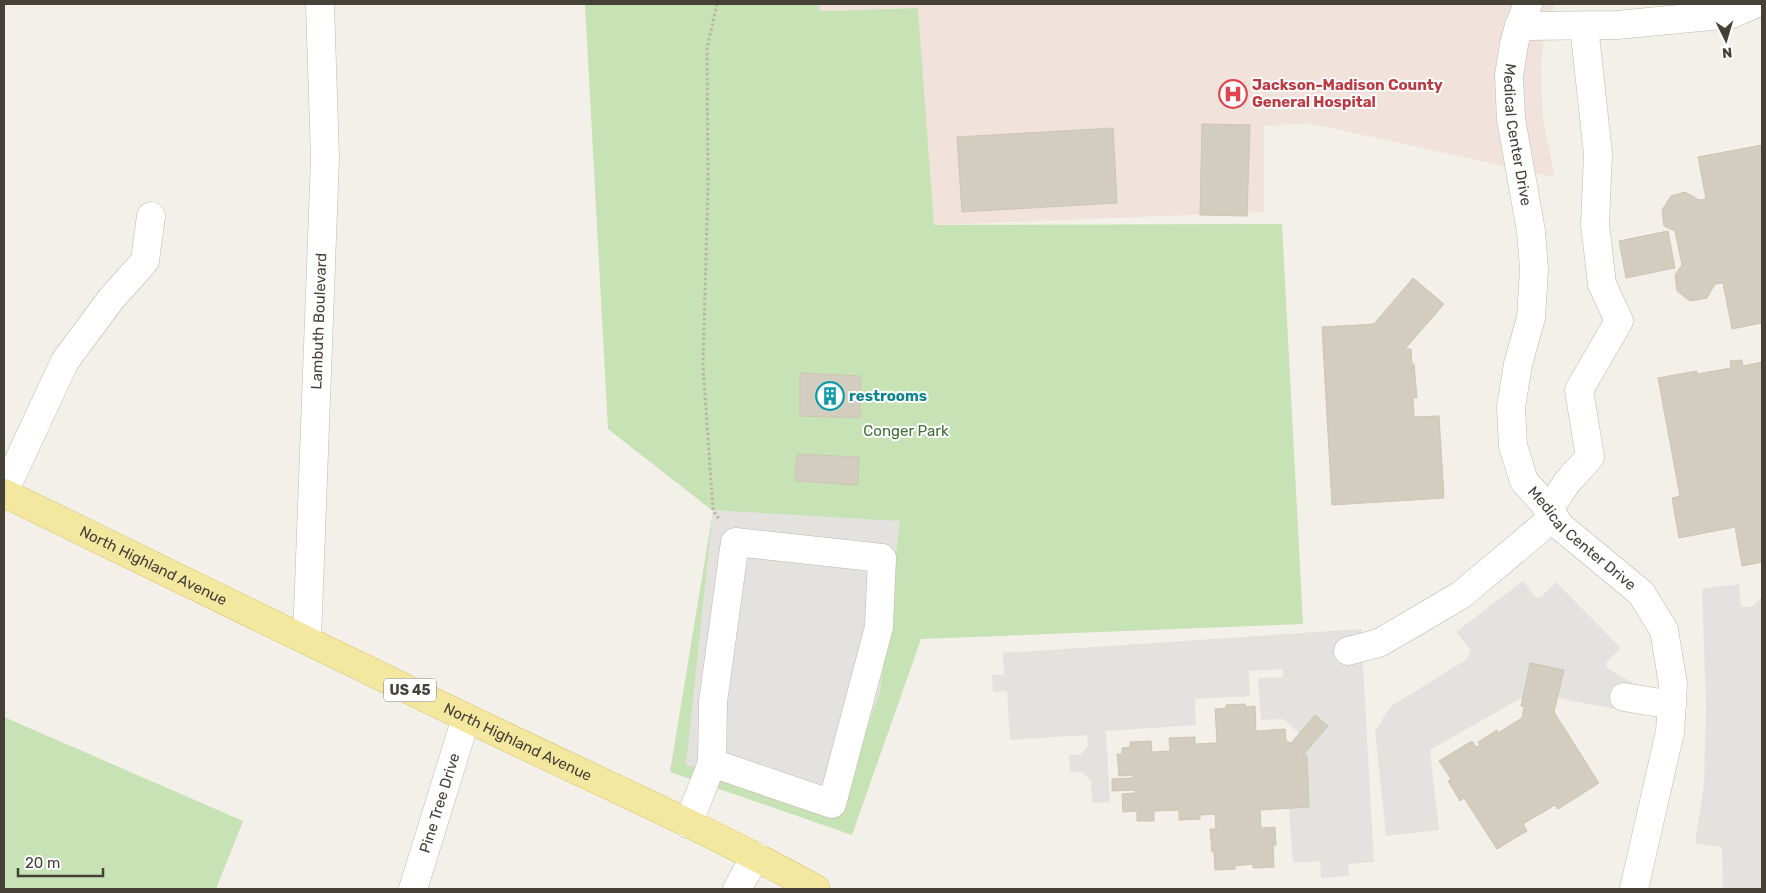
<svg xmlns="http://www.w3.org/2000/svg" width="1766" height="893" font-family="Rubik,sans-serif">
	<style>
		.medical { fill: #f1e2dc }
		.green { fill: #c7e2b5 }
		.parking { fill: #e4e2df }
		.building { fill: #d2cdbe; stroke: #ccc6b2 }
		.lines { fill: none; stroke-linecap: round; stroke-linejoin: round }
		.minor-casing { stroke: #bcb9ab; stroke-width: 29 }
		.major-casing { stroke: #d7c671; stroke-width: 29 }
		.path { stroke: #bdb69e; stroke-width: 3; stroke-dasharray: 2.5 2.5; stroke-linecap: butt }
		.minor { stroke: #fff; stroke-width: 28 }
		.major { stroke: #f4e79f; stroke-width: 28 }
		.labels { text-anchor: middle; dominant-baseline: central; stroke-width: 4; stroke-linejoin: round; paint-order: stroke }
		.shield { fill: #fff; stroke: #7d7a73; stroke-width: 1 }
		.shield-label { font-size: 14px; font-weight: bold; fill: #454137 }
		.health-label { font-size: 15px; font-weight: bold; fill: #be3a42; stroke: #fff; text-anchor: start }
		.street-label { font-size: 15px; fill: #454137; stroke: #fff }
		.culture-label { font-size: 15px; font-weight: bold; fill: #0d838f; stroke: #fff; text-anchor: start }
		.park-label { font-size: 15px; fill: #407031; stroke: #fff }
	</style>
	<rect width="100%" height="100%" fill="#f2f0e8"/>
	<path class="medical" d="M 819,4 L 1555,4 L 1544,37 L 1541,68 L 1543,120 L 1555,177 L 1308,123 L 1264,126 L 1264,212 L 934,225 L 918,8 L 819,11 Z"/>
	<path class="green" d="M 585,4 L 819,4 L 820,11 L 918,8 L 934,225 L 1282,224 L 1303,624 L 921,639 L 852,835 L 670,772 L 713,511 L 608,429 Z
		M 4,717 L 243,821 L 216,889 L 4,889 Z"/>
	<path class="parking" d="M 713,510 L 900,521 L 880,692 L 840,803 L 686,765 Z
		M 1523,581 L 1536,598 L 1541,597 L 1556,582 L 1621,648 L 1606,663 L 1607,668 L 1640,687 L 1635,713 L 1558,698 L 1563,670 L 1530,663 L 1523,697 L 1430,750 L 1439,830 L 1386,836 L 1375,731 L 1390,707 L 1467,659 L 1471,650 L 1456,632 Z
		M 1739,584 L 1741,607 L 1751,607 L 1762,597 L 1762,888 L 1723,889 L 1722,847 L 1695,843 L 1704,784 L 1706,708 L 1702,589 Z
		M 1361,629 L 1374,862 L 1348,864 L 1349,876 L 1321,878 L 1320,861 L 1293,863 L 1289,808 L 1309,807 L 1307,755 L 1303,755 L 1328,726 L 1315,715 L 1299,733 L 1283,719 L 1261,720 L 1258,678 L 1283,677 L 1283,669 L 1249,671 L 1250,696 L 1195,699 L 1196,725 L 1106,731 L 1110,802 L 1092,803 L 1091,781 L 1082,772 L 1070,772 L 1069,755 L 1080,755 L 1088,746 L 1087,735 L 1010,740 L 1007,691 L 993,692 L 992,675 L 1004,675 L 1003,653 Z"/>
	<path class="building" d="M 1202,124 L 1250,125 L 1247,216 L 1200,215 Z
		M 1113,128 L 1117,203 L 962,212 L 957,137 Z
		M 1762,145 L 1762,323 L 1732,329 L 1723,283 L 1715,284 L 1707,298 L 1690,301 L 1677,291 L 1675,275 L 1682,265 L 1675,231 L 1664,226 L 1662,210 L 1671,196 L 1685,192 L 1699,200 L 1706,199 L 1698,157 Z
		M 1668,231 L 1675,268 L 1626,278 L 1619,241 Z
		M 1413,278 L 1444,304 L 1405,349 L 1411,349 L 1412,364 L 1414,364 L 1417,398 L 1413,398 L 1414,417 L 1439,416 L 1444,498 L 1332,505 L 1322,327 L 1374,324 Z
		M 1742,360 L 1743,366 L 1762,362 L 1762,562 L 1742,566 L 1735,527 L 1679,538 L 1672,498 L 1680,496 L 1658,378 L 1697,371 L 1697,374 L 1731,368 L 1730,361 Z
		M 800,373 L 861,376 L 860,418 L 800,416 Z
		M 797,454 L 859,457 L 858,485 L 795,481 Z
		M 1530,663 L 1564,670 L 1554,712 L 1599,783 L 1558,809 L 1555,805 L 1523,824 L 1527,831 L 1497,849 L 1464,798 L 1460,801 L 1448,781 L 1451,779 L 1439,761 L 1472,741 L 1476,747 L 1480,745 L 1478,742 L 1497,730 L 1498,733 L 1522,718 L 1524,707 L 1521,706 Z
		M 1245,704 L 1246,707 L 1255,706 L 1256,731 L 1285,729 L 1286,741 L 1291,743 L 1315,715 L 1328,726 L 1303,755 L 1307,755 L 1309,807 L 1260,810 L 1261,828 L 1275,827 L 1276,845 L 1273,845 L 1274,867 L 1253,868 L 1253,864 L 1235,866 L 1235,869 L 1215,870 L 1214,851 L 1212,852 L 1210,829 L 1216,829 L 1215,814 L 1200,815 L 1200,819 L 1179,820 L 1179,810 L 1154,811 L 1154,821 L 1137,821 L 1137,811 L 1123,812 L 1122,794 L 1135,793 L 1135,790 L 1112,791 L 1112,779 L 1133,778 L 1133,775 L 1119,776 L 1117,754 L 1122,754 L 1122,748 L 1130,747 L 1130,742 L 1151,741 L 1152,752 L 1170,751 L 1169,738 L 1195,737 L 1195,744 L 1217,743 L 1215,709 L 1226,708 L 1226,705 Z"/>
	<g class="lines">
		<defs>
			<g id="minor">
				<path id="s1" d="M 1528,4 L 1519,26 L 1514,44 L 1509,76 L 1511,119 L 1531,231 L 1534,269 L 1531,318 L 1518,364 L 1511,407 L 1513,446 L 1524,481 L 1549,509 L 1560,526 L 1641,593 L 1664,630 L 1673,684 L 1670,732 L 1634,889"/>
				<path d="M 1519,26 L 1617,25 L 1732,14 L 1755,4"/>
				<path d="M 4,492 L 65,361 L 111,299 L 145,261 L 151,216"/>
				<path d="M 1549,509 L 1568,481 L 1590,457 L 1579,390 L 1619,321 L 1602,284 L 1595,224 L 1598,154 L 1584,26"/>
				<path id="s2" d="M 307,639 L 325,158 L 320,4"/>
				<path d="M 1348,651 L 1379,643 L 1461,595 L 1554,517"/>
				<path d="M 1624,697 L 1672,705"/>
				<path d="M 688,824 L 712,763 L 832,804 L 879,627 L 882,558 L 735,542 L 713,702 L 712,763"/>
				<path id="s3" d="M 413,889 L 466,718"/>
				<path d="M 737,889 L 756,856"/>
			</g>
			<g id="major">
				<path id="s4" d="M 4,493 C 158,568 311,643 465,717 C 582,774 702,826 816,889"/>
			</g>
		</defs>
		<use href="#minor" class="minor-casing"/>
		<use href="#major" class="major-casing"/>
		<path class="path" d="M 717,4 L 707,48 L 708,184 L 703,366 L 713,510 L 719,519"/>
		<use href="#minor" class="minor"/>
		<use href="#major" class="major"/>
	</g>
	<defs>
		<symbol id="hospital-ring" viewBox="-11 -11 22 22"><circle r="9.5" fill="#fff" stroke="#e0444e" stroke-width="1.5"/><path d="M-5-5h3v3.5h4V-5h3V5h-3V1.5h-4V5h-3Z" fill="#e0444e"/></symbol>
		<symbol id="building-ring" viewBox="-11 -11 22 22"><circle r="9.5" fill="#fff" stroke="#0f9aa8" stroke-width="1.5"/><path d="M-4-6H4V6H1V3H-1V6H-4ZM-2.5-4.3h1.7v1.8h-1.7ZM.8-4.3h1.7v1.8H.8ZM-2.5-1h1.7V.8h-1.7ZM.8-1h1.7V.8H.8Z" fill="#0f9aa8"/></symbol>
	</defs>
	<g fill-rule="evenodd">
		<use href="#hospital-ring" x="1217" y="78" width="32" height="32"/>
		<use href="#building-ring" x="814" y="380" width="32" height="32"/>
	</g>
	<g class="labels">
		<rect class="shield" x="384" y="678.5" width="52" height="23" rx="4"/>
		<g class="shield-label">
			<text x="410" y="690">US 45</text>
		</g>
		<g class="health-label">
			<text x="1252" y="85">Jackson-Madison County<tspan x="1252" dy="17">General Hospital</tspan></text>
		</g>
		<g class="street-label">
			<text stroke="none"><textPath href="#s1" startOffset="134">Medical Center Drive</textPath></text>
			<text stroke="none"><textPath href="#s2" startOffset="318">Lambuth Boulevard</textPath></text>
			<text stroke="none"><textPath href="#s1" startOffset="568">Medical Center Drive</textPath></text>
			<text stroke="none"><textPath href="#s4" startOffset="166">North Highland Avenue</textPath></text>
			<text stroke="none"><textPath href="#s4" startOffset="571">North Highland Avenue</textPath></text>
			<text stroke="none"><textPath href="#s3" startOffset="90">Pine Tree Drive</textPath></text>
		</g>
		<g class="culture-label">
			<text x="849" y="396">restrooms</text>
		</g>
		<g class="park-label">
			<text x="906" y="431">Conger Park</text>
		</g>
	</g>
	<rect width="1766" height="893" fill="none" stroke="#454137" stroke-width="10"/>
	<g transform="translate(1726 40) rotate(175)" stroke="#ffffff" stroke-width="4" paint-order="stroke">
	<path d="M0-4L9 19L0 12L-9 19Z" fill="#454137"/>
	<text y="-8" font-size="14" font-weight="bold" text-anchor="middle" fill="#454137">N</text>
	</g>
	<path d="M18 868v8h85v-8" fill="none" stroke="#454137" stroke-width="2.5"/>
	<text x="25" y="868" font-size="15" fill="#454137" stroke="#ffffff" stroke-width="4" paint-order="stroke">20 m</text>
</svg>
